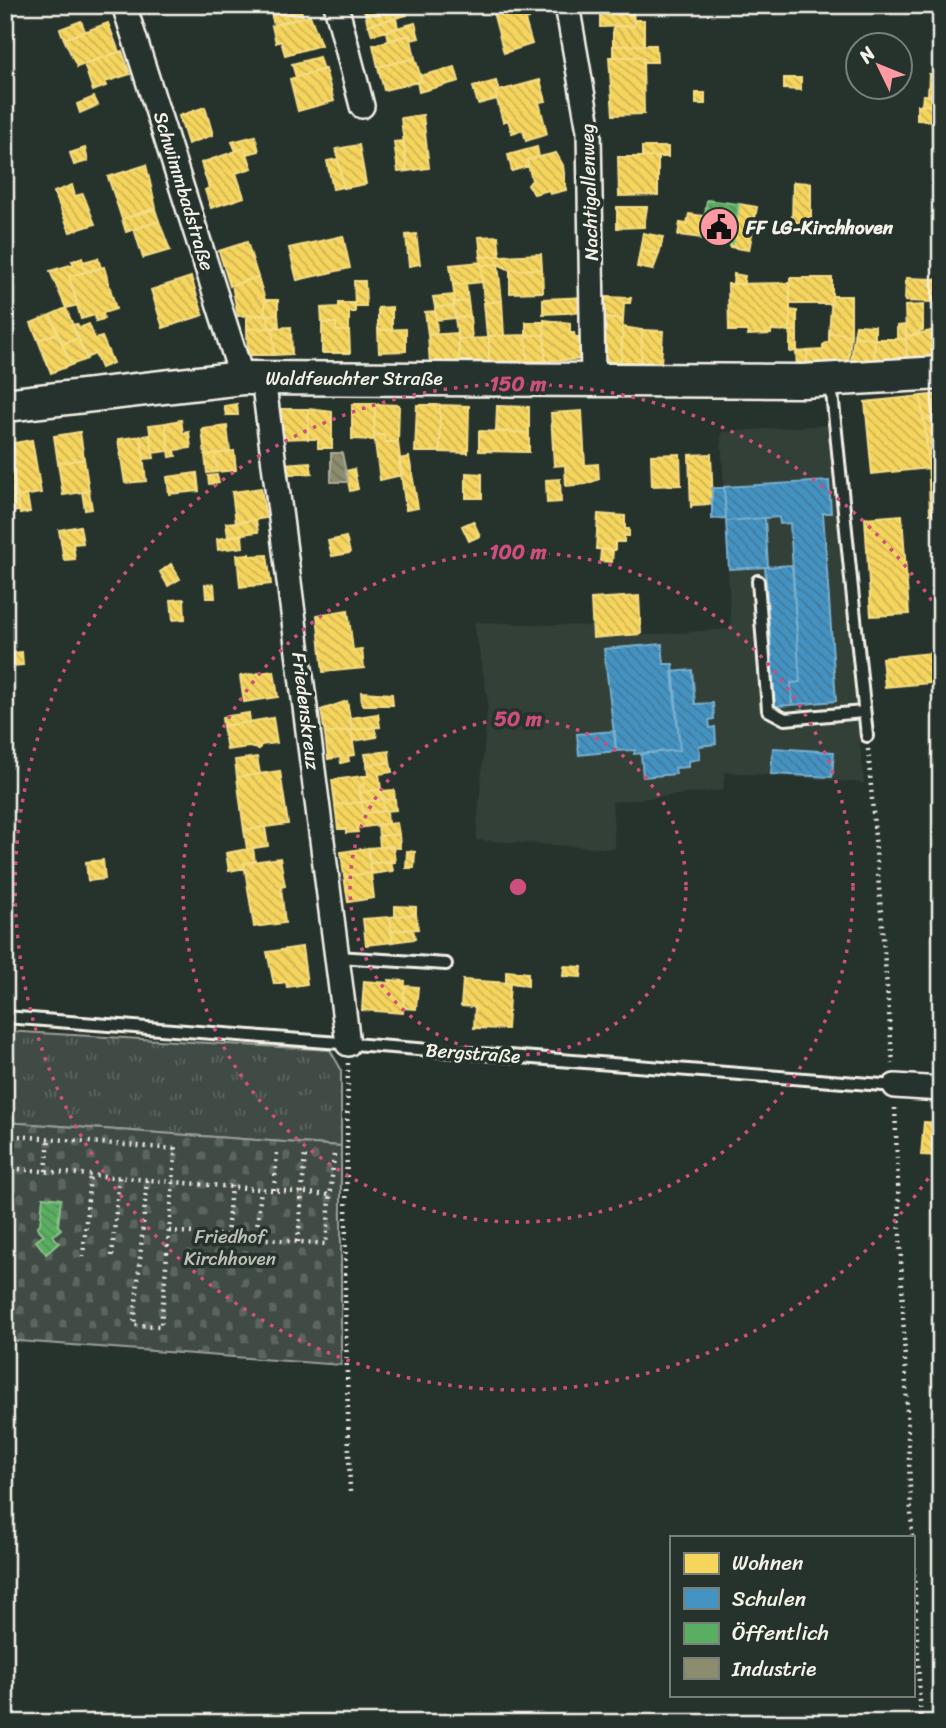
<svg xmlns="http://www.w3.org/2000/svg" width="946" height="1728" font-family="Sriracha,sans-serif">
	<style>
		.built { fill: #333f39 }
		.grass { fill: url(#grass-tufts); stroke: #9a9e96; stroke-width: 2 }
		.cemetery { fill: url(#cemetery-stones); stroke: #9a9e96; stroke-width: 2 }
		.homes { fill: url(#homes-back-hatch); stroke: #f5dd86; stroke-width: 2 }
		.schools { fill: url(#schools-back-hatch); stroke: #78afce; stroke-width: 2 }
		.public { fill: url(#public-back-hatch); stroke: #88c28a; stroke-width: 2 }
		.industry { fill: url(#industry-back-hatch); stroke: #abaa93; stroke-width: 2 }
		.lines { fill: none; stroke-linecap: round; stroke-linejoin: round }
		.lane-casing { stroke: #f4f1e8; stroke-width: 16 }
		.street-casing { stroke: #f4f1e8; stroke-width: 28 }
		.secondary-casing { stroke: #f4f1e8; stroke-width: 37 }
		.path { stroke: #f4f1e8; stroke-width: 4.5; stroke-dasharray: 2 5; stroke-linecap: butt }
		.lane { stroke: #26332d; stroke-width: 10 }
		.street { stroke: #26332d; stroke-width: 23 }
		.secondary { stroke: #26332d; stroke-width: 32 }
		.ring { fill: none; stroke: #ce4e7e; stroke-width: 3.5; stroke-dasharray: 3.5 7 }
		.labels { text-anchor: middle; dominant-baseline: central; stroke-width: 7; stroke-linejoin: round; paint-order: stroke }
		.street-label { font-size: 19px; fill: #f4f1e8; stroke: #26332d }
		.poi-label { font-size: 19px; font-weight: bold; fill: #f4f1e8; stroke: #26332d; text-anchor: start }
		.park-label { font-size: 19px; fill: #bebfb7; stroke: #26332d }
		.centre { fill: #ce4e7e; stroke: #26332d; stroke-width: 3.5 }
		.ring-label { font-size: 21px; text-anchor: middle; font-weight: bold; fill: #ce4e7e; stroke: #26332d; stroke-width: 7; stroke-linejoin: round; paint-order: stroke }
	</style>
	<defs>
		<pattern id="grass-tufts" width="24" height="20" patternUnits="userSpaceOnUse" patternTransform="scale(1.75)"><rect width="24" height="20" fill="#414b45"/><path d="M3 7l-1-3M5 7V3M7 7l1-3M15 17l-1-3M17 17v-4M19 17l1-3" fill="none" stroke="#5d6560"/></pattern>
		<pattern id="cemetery-stones" width="16" height="16" patternUnits="userSpaceOnUse" patternTransform="scale(1.75)"><rect width="16" height="16" fill="#414b45"/><path d="M2 7V4a2 2 0 0 1 4 0v3zM10 15v-3a2 2 0 0 1 4 0v3z" fill="#5d6560"/></pattern>
		<pattern id="homes-back-hatch" width="6" height="6" patternUnits="userSpaceOnUse" patternTransform="scale(1.75)"><rect width="6" height="6" fill="#f6d55c"/><path d="M-1 5l2 2M0 0l6 6M5-1l2 2" fill="none" stroke="#cbb256"/></pattern>
		<pattern id="schools-back-hatch" width="6" height="6" patternUnits="userSpaceOnUse" patternTransform="scale(1.75)"><rect width="6" height="6" fill="#4393c3"/><path d="M-1 5l2 2M0 0l6 6M5-1l2 2" fill="none" stroke="#457997"/></pattern>
		<pattern id="public-back-hatch" width="6" height="6" patternUnits="userSpaceOnUse" patternTransform="scale(1.75)"><rect width="6" height="6" fill="#5aae61"/><path d="M-1 5l2 2M0 0l6 6M5-1l2 2" fill="none" stroke="#558f59"/></pattern>
		<pattern id="industry-back-hatch" width="6" height="6" patternUnits="userSpaceOnUse" patternTransform="scale(1.75)"><rect width="6" height="6" fill="#8c8c6e"/><path d="M-1 5l2 2M0 0l6 6M5-1l2 2" fill="none" stroke="#757460"/></pattern>
	</defs>
	<rect width="100%" height="100%" fill="#26332d"/>
	<filter id="ink" filterUnits="userSpaceOnUse"><feTurbulence type="fractalNoise" baseFrequency=".0143" numOctaves="2"/><feDisplacementMap in="SourceGraphic" scale="14" xChannelSelector="R" yChannelSelector="G"/><feConvolveMatrix kernelMatrix="1 2 1 2 8 2 1 2 1" color-interpolation-filters="sRGB"/></filter>
	<g filter="url(#ink)">
		<path class="built" d="M 827,425 L 864,783 L 725,772 L 723,790 L 612,802 L 615,849 L 476,840 L 488,701 L 474,622 L 591,626 L 592,639 L 731,629 L 721,432 Z"/>
		<path class="grass" d="M 5,1031 L 330,1050 L 341,1069 L 341,1146 L 5,1122 Z"/>
		<path class="cemetery" d="M 5,1122 L 341,1146 L 341,1365 L 5,1340 Z"/>
		<path class="homes" d="M 300,5 L 303,17 L 274,25 L 271,13 Z
			M 363,5 L 405,5 L 407,15 L 368,25 Z
			M 491,5 L 526,5 L 529,19 L 525,20 L 532,44 L 504,53 Z
			M 600,5 L 633,5 L 634,26 L 600,27 Z
			M 310,15 L 321,45 L 285,55 L 281,41 L 276,43 L 272,26 Z
			M 396,18 L 398,28 L 372,35 L 369,25 Z
			M 634,20 L 644,20 L 644,45 L 613,46 L 613,26 L 634,26 Z
			M 81,21 L 85,31 L 64,39 L 60,29 Z
			M 108,23 L 119,52 L 77,67 L 64,39 Z
			M 415,23 L 419,38 L 411,40 L 410,35 L 389,40 L 386,31 Z
			M 410,35 L 415,58 L 378,67 L 373,45 Z
			M 644,45 L 656,45 L 657,62 L 643,62 L 643,57 L 613,57 L 613,46 Z
			M 122,51 L 130,74 L 105,82 L 106,86 L 93,91 L 84,64 Z
			M 319,57 L 323,70 L 296,77 L 292,64 Z
			M 609,57 L 643,57 L 644,114 L 613,115 Z
			M 415,58 L 422,81 L 384,90 L 378,67 Z
			M 455,67 L 459,81 L 419,92 L 417,82 L 422,81 L 420,76 Z
			M 325,69 L 334,101 L 298,111 L 290,79 Z
			M 929,74 L 941,75 L 941,96 L 928,96 Z
			M 784,78 L 801,78 L 801,90 L 784,89 Z
			M 540,80 L 546,101 L 539,102 L 547,134 L 526,141 L 523,130 L 512,133 L 508,120 L 503,122 L 495,92 Z
			M 496,81 L 499,91 L 495,92 L 497,99 L 478,104 L 473,87 Z
			M 696,93 L 705,93 L 705,104 L 696,104 Z
			M 923,95 L 941,96 L 941,106 L 922,105 Z
			M 94,97 L 98,105 L 80,113 L 77,104 Z
			M 917,105 L 941,106 L 941,118 L 938,121 L 917,120 Z
			M 205,107 L 213,135 L 188,144 L 179,116 Z
			M 423,115 L 429,168 L 407,171 L 401,118 Z
			M 938,118 L 941,159 L 933,159 L 932,121 L 938,121 Z
			M 255,136 L 259,151 L 247,154 L 245,148 L 236,151 L 232,142 Z
			M 403,141 L 407,171 L 398,172 L 394,142 Z
			M 359,145 L 366,184 L 344,188 L 336,149 Z
			M 537,147 L 539,157 L 527,160 L 528,166 L 512,171 L 508,155 Z
			M 642,147 L 668,147 L 668,157 L 642,157 Z
			M 85,148 L 88,161 L 74,165 L 70,153 Z
			M 245,148 L 252,168 L 236,173 L 244,197 L 211,208 L 205,190 L 209,188 L 201,163 Z
			M 556,153 L 563,165 L 566,190 L 550,194 L 549,190 L 534,194 L 528,185 L 532,180 L 527,160 Z
			M 618,157 L 658,157 L 658,195 L 619,196 Z
			M 338,159 L 343,187 L 333,189 L 327,161 Z
			M 146,165 L 156,208 L 122,219 L 108,177 Z
			M 793,182 L 811,183 L 811,222 L 792,222 Z
			M 72,185 L 75,196 L 83,194 L 95,224 L 70,232 L 54,192 Z
			M 739,204 L 757,207 L 749,250 L 730,247 Z
			M 617,207 L 647,207 L 644,227 L 617,228 Z
			M 155,209 L 159,221 L 126,232 L 122,219 Z
			M 689,214 L 704,216 L 701,238 L 678,235 L 680,223 L 687,224 Z
			M 159,221 L 170,250 L 143,258 L 134,229 Z
			M 643,233 L 663,237 L 659,254 L 640,250 Z
			M 416,234 L 420,264 L 409,266 L 406,235 Z
			M 343,236 L 350,268 L 297,280 L 289,248 Z
			M 498,236 L 500,256 L 481,257 L 479,237 Z
			M 247,242 L 258,277 L 230,286 L 219,251 Z
			M 640,250 L 659,254 L 653,270 L 637,267 Z
			M 541,254 L 542,269 L 510,270 L 498,264 L 481,265 L 480,257 Z
			M 82,258 L 86,272 L 69,276 L 78,305 L 66,308 L 50,271 L 74,264 L 72,261 Z
			M 98,258 L 101,268 L 86,272 L 83,262 Z
			M 481,262 L 482,282 L 453,285 L 450,265 Z
			M 498,264 L 502,301 L 484,303 L 481,265 Z
			M 104,267 L 116,309 L 103,313 L 104,319 L 96,321 L 95,315 L 81,319 L 69,276 Z
			M 542,269 L 543,292 L 510,293 L 510,270 Z
			M 734,274 L 745,276 L 743,285 L 733,283 Z
			M 191,277 L 203,315 L 163,328 L 151,290 Z
			M 258,277 L 265,300 L 265,315 L 238,316 L 232,285 Z
			M 790,278 L 832,278 L 832,304 L 790,304 Z
			M 906,278 L 934,279 L 933,302 L 905,301 Z
			M 934,279 L 941,280 L 941,302 L 933,302 Z
			M 354,281 L 365,281 L 366,306 L 355,306 Z
			M 790,283 L 790,331 L 771,330 L 771,334 L 748,335 L 748,331 L 729,331 L 728,284 Z
			M 466,284 L 468,301 L 455,302 L 453,285 Z
			M 454,295 L 454,306 L 435,307 L 433,297 Z
			M 832,296 L 851,296 L 851,335 L 829,333 Z
			M 588,297 L 588,312 L 543,314 L 543,299 Z
			M 605,297 L 631,298 L 630,303 L 624,303 L 623,320 L 604,318 Z
			M 265,300 L 278,300 L 278,314 L 265,315 Z
			M 468,301 L 470,316 L 455,318 L 453,302 Z
			M 502,301 L 504,336 L 487,336 L 484,303 Z
			M 339,303 L 355,303 L 355,312 L 349,312 L 349,331 L 336,331 L 336,323 L 322,323 L 321,308 L 339,307 Z
			M 923,305 L 923,330 L 919,331 L 919,335 L 906,336 L 905,306 Z
			M 454,306 L 455,318 L 436,320 L 435,307 Z
			M 392,307 L 392,330 L 378,330 L 378,308 Z
			M 66,308 L 78,338 L 62,344 L 50,315 Z
			M 790,310 L 797,311 L 797,331 L 790,331 Z
			M 435,311 L 437,330 L 436,334 L 428,335 L 425,312 Z
			M 278,314 L 279,327 L 269,328 L 268,315 Z
			M 50,315 L 58,333 L 38,340 L 31,323 Z
			M 247,315 L 268,315 L 269,328 L 247,329 Z
			M 470,316 L 472,339 L 458,339 L 455,318 Z
			M 604,318 L 623,320 L 621,362 L 601,361 Z
			M 544,320 L 570,323 L 570,333 L 574,333 L 575,337 L 588,337 L 588,359 L 545,361 Z
			M 526,322 L 544,322 L 544,335 L 526,335 Z
			M 322,323 L 336,323 L 336,331 L 349,331 L 350,353 L 322,353 Z
			M 77,324 L 79,328 L 89,324 L 95,339 L 102,337 L 113,363 L 101,368 L 95,354 L 86,358 L 72,325 Z
			M 856,325 L 875,326 L 875,339 L 854,336 Z
			M 906,325 L 906,339 L 897,339 L 897,326 Z
			M 291,327 L 292,354 L 274,355 L 273,328 Z
			M 623,327 L 642,330 L 641,363 L 621,362 Z
			M 273,328 L 274,355 L 248,355 L 247,329 Z
			M 406,329 L 406,351 L 379,352 L 378,330 Z
			M 941,329 L 941,362 L 907,364 L 906,336 Z
			M 642,330 L 663,331 L 661,364 L 641,363 Z
			M 790,331 L 797,331 L 797,351 L 790,352 Z
			M 58,333 L 71,365 L 51,373 L 38,340 Z
			M 458,333 L 460,361 L 430,364 L 428,335 Z
			M 829,333 L 851,335 L 848,365 L 808,367 L 807,351 L 823,350 L 823,345 L 829,341 Z
			M 526,335 L 544,335 L 545,361 L 527,361 Z
			M 526,335 L 527,361 L 489,362 L 489,336 Z
			M 854,336 L 875,339 L 874,365 L 851,362 Z
			M 78,338 L 87,359 L 71,365 L 62,344 Z
			M 489,338 L 489,362 L 460,361 L 458,339 Z
			M 875,339 L 906,339 L 907,364 L 874,362 Z
			M 807,351 L 808,367 L 797,368 L 796,352 Z
			M 941,394 L 941,417 L 923,419 L 921,396 Z
			M 921,396 L 929,468 L 872,474 L 865,402 Z
			M 237,404 L 238,415 L 226,415 L 224,406 Z
			M 352,404 L 375,404 L 374,440 L 352,439 Z
			M 375,404 L 399,405 L 398,442 L 386,442 L 384,435 L 374,435 Z
			M 417,405 L 440,405 L 440,452 L 415,452 Z
			M 440,405 L 469,406 L 468,453 L 440,452 Z
			M 497,406 L 529,407 L 529,433 L 496,431 Z
			M 281,409 L 308,409 L 308,438 L 280,439 L 276,418 L 281,418 Z
			M 308,409 L 332,412 L 332,448 L 318,448 L 318,439 L 308,439 Z
			M 582,411 L 585,465 L 598,464 L 599,479 L 586,484 L 566,486 L 565,465 L 554,466 L 551,413 Z
			M 941,417 L 941,454 L 928,454 L 924,419 Z
			M 181,420 L 183,433 L 189,432 L 191,448 L 175,450 L 176,456 L 170,457 L 165,423 Z
			M 165,423 L 169,451 L 153,453 L 149,425 Z
			M 227,426 L 230,452 L 205,455 L 202,429 Z
			M 479,431 L 529,433 L 529,452 L 479,451 Z
			M 80,432 L 84,459 L 58,463 L 54,436 Z
			M 150,435 L 154,458 L 144,459 L 141,436 Z
			M 374,435 L 384,435 L 386,442 L 398,442 L 402,475 L 380,480 Z
			M 141,436 L 146,481 L 125,483 L 118,439 Z
			M 32,440 L 41,493 L 17,497 L 8,444 Z
			M 8,444 L 12,471 L 5,472 L 5,445 Z
			M 234,451 L 236,470 L 217,472 L 215,454 Z
			M 215,454 L 217,472 L 207,473 L 205,455 Z
			M 680,454 L 681,485 L 652,486 L 651,455 Z
			M 711,454 L 713,504 L 692,505 L 691,508 L 689,455 Z
			M 928,454 L 941,454 L 941,513 L 930,514 Z
			M 409,457 L 418,508 L 406,510 L 399,459 Z
			M 84,459 L 89,491 L 63,495 L 58,463 Z
			M 310,462 L 312,473 L 284,475 L 283,464 Z
			M 354,469 L 358,489 L 350,491 L 346,471 Z
			M 12,471 L 17,497 L 5,498 L 5,472 Z
			M 197,473 L 199,491 L 169,494 L 167,477 Z
			M 466,473 L 482,474 L 482,498 L 466,498 Z
			M 217,475 L 219,483 L 209,484 L 208,476 Z
			M 560,479 L 561,502 L 547,503 L 546,480 Z
			M 261,488 L 266,518 L 236,523 L 232,492 Z
			M 89,491 L 92,509 L 85,510 L 82,492 Z
			M 27,495 L 30,512 L 20,514 L 17,497 Z
			M 17,497 L 19,511 L 5,513 L 5,498 Z
			M 598,514 L 625,516 L 625,529 L 629,529 L 629,536 L 624,536 L 624,542 L 615,542 L 615,550 L 596,549 Z
			M 902,515 L 909,614 L 871,616 L 865,518 Z
			M 256,520 L 258,532 L 228,536 L 226,523 Z
			M 473,521 L 480,536 L 469,541 L 462,526 Z
			M 80,526 L 83,543 L 73,544 L 75,559 L 64,560 L 59,530 Z
			M 242,535 L 243,547 L 218,550 L 217,539 Z
			M 346,537 L 350,553 L 332,556 L 328,541 Z
			M 601,550 L 613,550 L 612,562 L 600,561 Z
			M 249,554 L 249,556 L 267,555 L 271,584 L 240,587 L 237,555 Z
			M 171,564 L 180,579 L 168,586 L 160,572 Z
			M 214,584 L 215,598 L 206,598 L 205,585 Z
			M 639,596 L 641,634 L 593,638 L 591,599 Z
			M 184,599 L 185,619 L 173,620 L 171,600 Z
			M 348,610 L 353,650 L 362,649 L 364,668 L 323,672 L 317,615 Z
			M 22,652 L 23,665 L 12,666 L 11,653 Z
			M 941,652 L 941,682 L 885,687 L 882,658 Z
			M 274,671 L 278,697 L 244,702 L 240,676 Z
			M 361,692 L 392,694 L 393,705 L 362,705 Z
			M 347,701 L 352,730 L 325,734 L 321,710 Z
			M 249,713 L 250,722 L 223,726 L 222,717 Z
			M 378,714 L 380,727 L 352,730 L 350,718 Z
			M 273,718 L 277,743 L 261,745 L 259,749 L 249,747 L 227,750 L 223,726 Z
			M 374,727 L 377,737 L 353,741 L 351,730 Z
			M 351,730 L 355,755 L 348,756 L 349,761 L 341,763 L 340,757 L 328,759 L 325,734 Z
			M 389,751 L 390,762 L 367,765 L 365,754 Z
			M 257,757 L 260,774 L 237,777 L 235,760 Z
			M 390,762 L 392,772 L 379,774 L 381,789 L 360,793 L 359,786 L 364,785 L 362,776 L 368,776 L 367,765 Z
			M 280,771 L 288,824 L 244,830 L 237,777 Z
			M 362,776 L 364,785 L 359,786 L 362,802 L 335,805 L 332,780 Z
			M 381,789 L 383,799 L 362,802 L 360,793 Z
			M 394,790 L 395,800 L 383,799 L 381,791 Z
			M 383,799 L 384,811 L 363,813 L 362,802 Z
			M 383,799 L 395,800 L 396,810 L 384,811 Z
			M 362,802 L 363,813 L 387,811 L 388,824 L 357,828 L 358,832 L 346,833 L 346,829 L 338,829 L 335,805 Z
			M 397,823 L 399,834 L 379,836 L 378,825 Z
			M 265,827 L 268,846 L 247,849 L 244,830 Z
			M 399,834 L 400,848 L 380,847 L 379,836 Z
			M 393,846 L 395,862 L 370,863 L 368,848 Z
			M 253,848 L 255,862 L 244,863 L 245,868 L 229,871 L 226,853 Z
			M 368,848 L 371,873 L 344,876 L 341,852 Z
			M 407,851 L 415,852 L 414,868 L 406,868 Z
			M 280,858 L 285,886 L 281,887 L 285,923 L 254,927 L 244,863 Z
			M 103,860 L 105,879 L 88,881 L 86,862 Z
			M 391,861 L 393,871 L 371,874 L 370,863 Z
			M 371,873 L 374,898 L 348,902 L 344,876 Z
			M 395,906 L 416,907 L 416,914 L 395,916 Z
			M 416,914 L 418,929 L 391,931 L 390,917 Z
			M 390,917 L 393,942 L 366,945 L 363,919 Z
			M 413,929 L 415,939 L 393,942 L 391,931 Z
			M 302,947 L 307,984 L 287,987 L 286,982 L 274,984 L 267,952 Z
			M 564,966 L 582,967 L 581,977 L 563,976 Z
			M 506,971 L 528,973 L 528,986 L 506,982 Z
			M 389,980 L 405,981 L 403,1013 L 362,1010 L 364,981 L 389,983 Z
			M 463,980 L 510,983 L 507,1029 L 474,1028 L 475,1007 L 461,1006 Z
			M 405,986 L 418,987 L 416,1009 L 403,1008 Z
			M 924,1122 L 941,1123 L 941,1156 L 921,1155 Z"/>
		<path class="schools" d="M 829,481 L 831,513 L 823,513 L 836,701 L 792,705 L 791,683 L 800,682 L 790,523 L 780,524 L 779,517 L 726,521 L 724,487 Z
			M 712,488 L 724,488 L 726,518 L 712,519 Z
			M 765,518 L 768,567 L 729,569 L 726,521 Z
			M 792,565 L 800,682 L 791,683 L 792,705 L 775,706 L 765,567 Z
			M 662,644 L 664,664 L 673,664 L 680,750 L 634,754 L 635,750 L 616,751 L 604,649 Z
			M 692,670 L 695,704 L 713,703 L 714,719 L 709,720 L 710,728 L 715,727 L 716,744 L 699,746 L 700,759 L 688,761 L 688,767 L 675,768 L 676,774 L 643,777 L 641,754 L 680,750 L 672,672 Z
			M 615,731 L 616,751 L 579,755 L 577,734 Z
			M 773,748 L 834,752 L 832,777 L 771,774 Z"/>
		<path class="public" d="M 707,200 L 739,204 L 733,244 L 701,239 Z
			M 43,1197 L 61,1199 L 58,1226 L 61,1229 L 53,1236 L 59,1243 L 46,1254 L 36,1241 L 44,1235 L 37,1227 L 40,1224 Z"/>
		<path class="industry" d="M 331,453 L 342,453 L 348,482 L 331,482 Z"/>
		<g class="lines">
			<defs>
				<path id="lane" d="M 831,383 L 867,736
					M 758,581 L 768,710 L 785,719 L 863,712
					M 338,957 L 446,964
					M 5,1017 L 895,1086"/>
				<path id="street" d="M 124,5 L 242,378
					M 336,5 L 362,106
					M 567,5 L 589,131 L 593,379
					M 263,378 L 348,1044
					M 895,1086 L 941,1089"/>
				<path id="secondary" d="M 5,405 L 242,378 L 803,381 L 941,373"/>
			</defs>
			<use href="#lane" class="lane-casing"/>
			<use href="#street" class="street-casing"/>
			<use href="#secondary" class="secondary-casing"/>
			<path class="path" d="M 868,749 L 893,1064
				M 348,1063 L 345,1294 L 350,1493
				M 895,1108 L 912,1537
				M 5,1135 L 175,1149
				M 5,1168 L 331,1195
				M 46,1171 L 49,1138
				M 147,1180 L 134,1325 L 161,1326 L 176,1145
				M 274,1190 L 277,1153
				M 169,1231 L 326,1244 L 334,1155
				M 227,1236 L 231,1186
				M 256,1238 L 261,1189
				M 298,1242 L 305,1154
				M 112,1256 L 119,1177
				M 83,1257 L 90,1175
				M 913,1553 L 921,1723"/>
			<use href="#lane" class="lane"/>
			<use href="#street" class="street"/>
			<use href="#secondary" class="secondary"/>
		</g>
	</g>
	<g class="ring">
		<circle cx="518" cy="887" r="168"/>
		<circle cx="518" cy="887" r="335"/>
		<path d="M940 1161A503 503 0 1 1 940 613"/>
	</g>
	<defs>
		<symbol id="civic-disc" viewBox="-11 -11 22 22"><circle r="9.5" fill="#ff9aa2" stroke="#26332d"/><path d="M-.6-6.5H3V-4.5H.6V-3L4-1V1h2V6H-6V1h2V-1L-.6-3ZM-1.2 2.5V6h2.4V2.5Z" fill="#111"/></symbol>
	</defs>
	<g fill-rule="evenodd">
		<use href="#civic-disc" x="697" y="205" width="44" height="44"/>
	</g>
	<g class="labels">
		<g class="street-label">
			<text transform="translate(184 191) rotate(73)">Schwimmbadstraße</text>
			<text transform="translate(589 192) rotate(-92)">Nachtigallenweg</text>
			<text x="354" y="378">Waldfeuchter Straße</text>
			<text transform="translate(306 711) rotate(83)">Friedenskreuz</text>
			<text transform="translate(473 1053) rotate(4)">Bergstraße</text>
		</g>
		<g class="poi-label">
			<text x="746" y="227">FF LG-Kirchhoven</text>
		</g>
		<g class="park-label">
			<text x="230" y="1236">Friedhof<tspan x="230" dy="22">Kirchhoven</tspan></text>
		</g>
	</g>
	<circle cx="518" cy="887" r="10" class="centre"/>
	<g class="ring-label">
		<text x="518" y="391">150 m</text>
		<text x="518" y="559">100 m</text>
		<text x="518" y="726">50 m</text>
	</g>
	<rect width="946" height="1728" fill="none" stroke="#26332d" stroke-width="28"/>
	<rect x="14" y="14" width="918" height="1700" fill="none" stroke="#f4f1e8" stroke-width="2.5" filter="url(#ink)"/>
	<rect x="670" y="1536" width="245" height="161" fill="#26332d" stroke="#787f78" stroke-width="2"/>
	<rect x="684" y="1553" width="35" height="21" fill="#f6d55c" stroke="#787f78" stroke-width="2"/>
	<text x="732" y="1570" font-size="21" fill="#f4f1e8">Wohnen</text>
	<rect x="684" y="1588" width="35" height="21" fill="#4393c3" stroke="#787f78" stroke-width="2"/>
	<text x="732" y="1606" font-size="21" fill="#f4f1e8">Schulen</text>
	<rect x="684" y="1623" width="35" height="21" fill="#5aae61" stroke="#787f78" stroke-width="2"/>
	<text x="732" y="1640" font-size="21" fill="#f4f1e8">Öffentlich</text>
	<rect x="684" y="1658" width="35" height="21" fill="#8c8c6e" stroke="#787f78" stroke-width="2"/>
	<text x="732" y="1676" font-size="21" fill="#f4f1e8">Industrie</text>
	<g transform="translate(879 66) rotate(313)"><circle r="33" fill="#26332d" stroke="#787f78" stroke-width="2"/>
	<path d="M0-5L12 26L0 18L-12 26Z" fill="#ff9aa2"/>
	<text y="-10" font-size="19" font-weight="bold" text-anchor="middle" fill="#f4f1e8">N</text>
	</g>
</svg>
